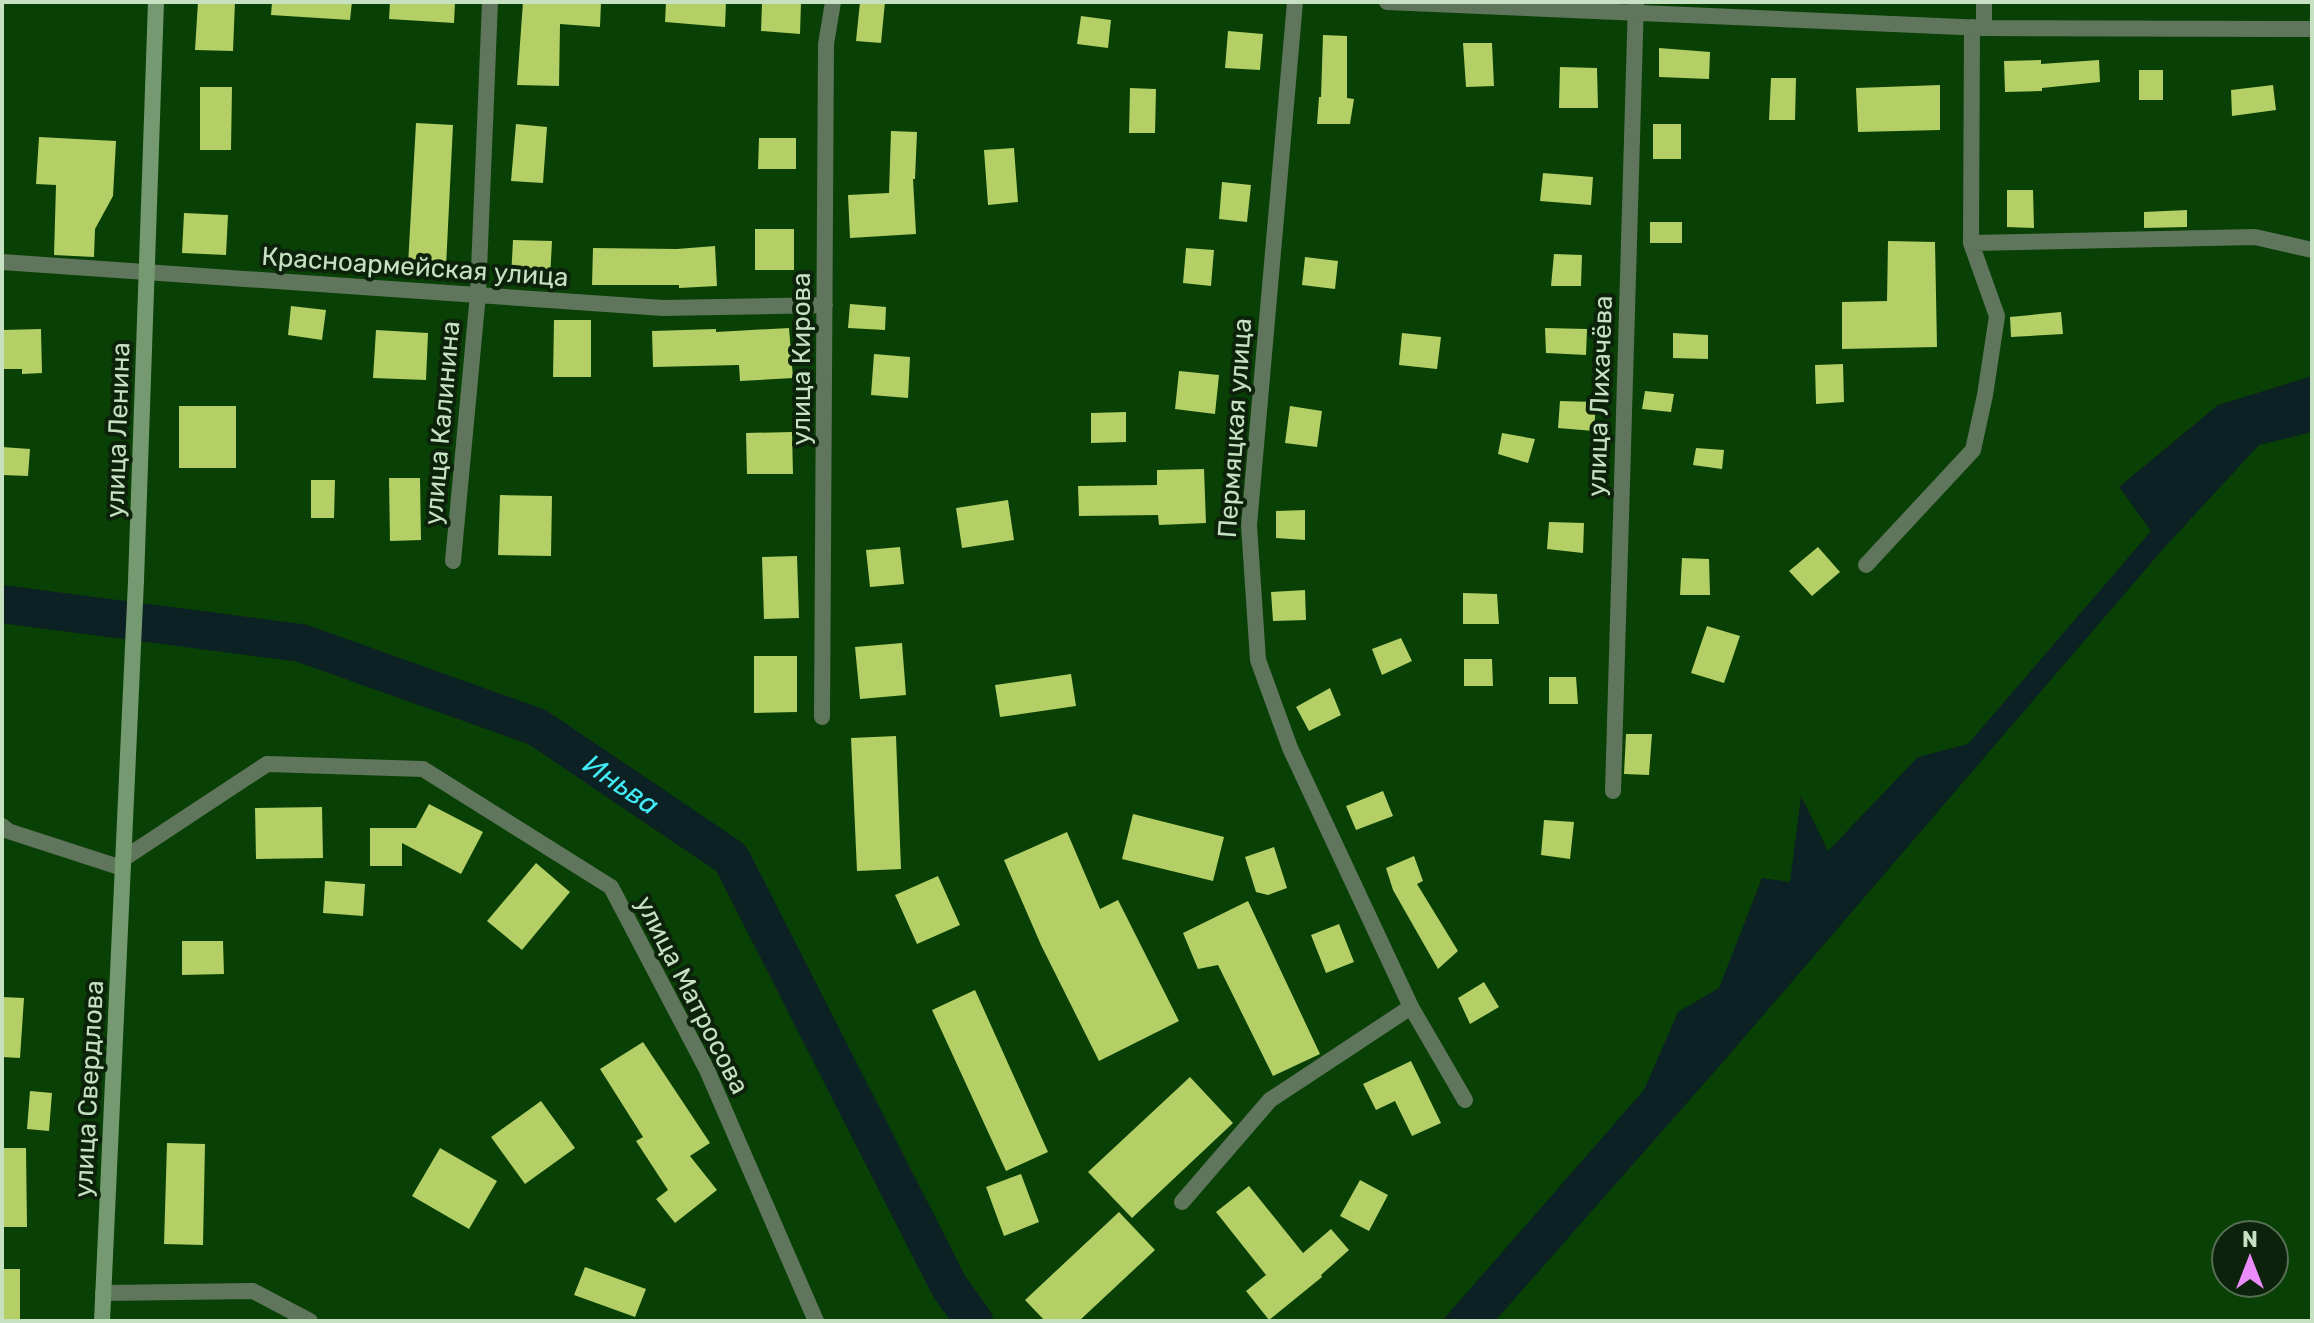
<svg xmlns="http://www.w3.org/2000/svg" width="2314" height="1323" font-family="Rubik,sans-serif">
	<style>
		.water { fill: #0c2123 }
		.lines { fill: none; stroke-linecap: round; stroke-linejoin: round }
		.river { stroke: #0c2123; stroke-width: 38 }
		.building { fill: #b3cf66 }
		.minor { stroke: #5f755c; stroke-width: 16 }
		.tertiary { stroke: #5f755c; stroke-width: 16 }
		.secondary { stroke: #759971; stroke-width: 16 }
		.labels { text-anchor: middle; dominant-baseline: central; stroke-width: 8; stroke-linejoin: round; paint-order: stroke }
		.street-label { font-size: 26px; fill: #c5e1c1; stroke: #0c220a }
		.water-label { font-size: 28px; font-style: italic; fill: #42eaf6; stroke: #0c220a }
	</style>
	<rect width="100%" height="100%" fill="#094005"/>
	<path class="water" d="M 2312,376 L 2312,432 L 2259,445 L 2163,549 L 1723,1062 L 1495,1321 L 1442,1321 L 1644,1090 L 1678,1012 L 1719,988 L 1762,878 L 1790,882 L 1801,796 L 1828,851 L 1918,757 L 1968,744 L 2151,531 L 2119,487 L 2218,405 Z"/>
	<g class="lines">
		<path class="river" id="s1" d="M 2,604 L 301,643 L 537,727 L 731,858 L 949,1286 L 974,1321"/>
	</g>
	<path class="building" d="M 198,2 L 235,2 L 233,51 L 195,50 Z
		M 272,2 L 352,2 L 350,20 L 271,15 Z
		M 390,2 L 455,2 L 454,23 L 389,19 Z
		M 523,2 L 601,2 L 600,27 L 560,24 L 559,86 L 517,85 Z
		M 666,2 L 726,2 L 725,27 L 665,22 Z
		M 762,2 L 801,2 L 800,34 L 761,31 Z
		M 860,2 L 885,2 L 881,43 L 856,41 Z
		M 1081,16 L 1111,20 L 1108,48 L 1077,44 Z
		M 1228,31 L 1263,34 L 1260,70 L 1225,68 Z
		M 1323,35 L 1347,36 L 1347,98 L 1354,99 L 1350,124 L 1317,124 L 1319,97 L 1321,97 Z
		M 1463,43 L 1492,43 L 1494,86 L 1466,87 Z
		M 1659,48 L 1710,52 L 1709,79 L 1659,77 Z
		M 2041,60 L 2041,64 L 2099,60 L 2100,82 L 2042,88 L 2042,91 L 2005,92 L 2004,61 Z
		M 1560,67 L 1597,68 L 1598,108 L 1559,108 Z
		M 2139,70 L 2163,70 L 2163,100 L 2139,100 Z
		M 1771,78 L 1796,78 L 1795,120 L 1769,120 Z
		M 1940,85 L 1940,130 L 1858,132 L 1856,88 Z
		M 2273,85 L 2276,110 L 2232,116 L 2231,90 Z
		M 200,87 L 232,87 L 231,150 L 200,150 Z
		M 1130,88 L 1156,89 L 1155,133 L 1129,133 Z
		M 416,123 L 453,125 L 446,267 L 408,265 Z
		M 516,124 L 547,127 L 543,183 L 511,181 Z
		M 1653,124 L 1681,124 L 1681,159 L 1653,159 Z
		M 891,131 L 917,132 L 915,179 L 913,179 L 916,234 L 850,238 L 848,195 L 889,193 Z
		M 39,137 L 116,141 L 113,196 L 95,229 L 94,257 L 54,255 L 56,185 L 36,184 Z
		M 759,138 L 796,138 L 796,169 L 758,169 Z
		M 1014,148 L 1018,202 L 988,205 L 984,150 Z
		M 1543,173 L 1593,177 L 1591,205 L 1540,201 Z
		M 1222,182 L 1251,185 L 1247,222 L 1219,219 Z
		M 2007,190 L 2033,190 L 2034,228 L 2007,227 Z
		M 2187,210 L 2187,227 L 2144,228 L 2144,212 Z
		M 184,213 L 228,215 L 226,255 L 182,253 Z
		M 1650,222 L 1682,222 L 1682,243 L 1650,243 Z
		M 755,229 L 794,229 L 794,270 L 755,270 Z
		M 513,240 L 552,241 L 550,279 L 511,278 Z
		M 1888,241 L 1935,242 L 1937,347 L 1842,349 L 1842,302 L 1887,301 Z
		M 715,246 L 717,286 L 679,288 L 679,285 L 592,285 L 593,248 L 677,249 Z
		M 1186,248 L 1214,250 L 1211,286 L 1183,283 Z
		M 1554,254 L 1582,255 L 1581,286 L 1551,286 Z
		M 1305,257 L 1338,261 L 1335,289 L 1302,285 Z
		M 850,304 L 886,307 L 885,330 L 848,328 Z
		M 291,306 L 326,310 L 322,340 L 288,335 Z
		M 2061,312 L 2063,334 L 2011,337 L 2010,317 Z
		M 554,320 L 591,320 L 591,377 L 553,377 Z
		M 789,328 L 793,378 L 740,381 L 739,365 L 653,367 L 652,331 L 716,329 L 716,332 Z
		M 1545,328 L 1587,329 L 1586,355 L 1546,353 Z
		M 41,329 L 42,373 L 22,374 L 22,369 L 2,369 L 2,330 Z
		M 376,330 L 428,333 L 426,380 L 373,378 Z
		M 1402,333 L 1441,337 L 1437,369 L 1399,365 Z
		M 1673,333 L 1708,335 L 1708,359 L 1673,358 Z
		M 874,354 L 910,357 L 908,398 L 871,395 Z
		M 1843,364 L 1844,402 L 1816,404 L 1815,365 Z
		M 1179,371 L 1219,375 L 1215,414 L 1175,409 Z
		M 1645,391 L 1674,394 L 1671,412 L 1642,409 Z
		M 1560,401 L 1596,402 L 1594,431 L 1558,428 Z
		M 179,406 L 236,406 L 236,468 L 179,468 Z
		M 1290,406 L 1322,411 L 1317,447 L 1285,443 Z
		M 1126,412 L 1126,442 L 1091,443 L 1091,413 Z
		M 792,432 L 793,474 L 747,474 L 746,433 Z
		M 1502,433 L 1535,439 L 1528,463 L 1498,454 Z
		M 2,447 L 30,449 L 28,476 L 2,475 Z
		M 1696,448 L 1724,450 L 1722,469 L 1693,465 Z
		M 1204,469 L 1206,523 L 1159,525 L 1158,515 L 1079,516 L 1078,486 L 1157,485 L 1157,470 Z
		M 389,478 L 420,478 L 421,540 L 390,541 Z
		M 311,480 L 335,480 L 334,518 L 311,518 Z
		M 500,495 L 552,496 L 551,556 L 498,555 Z
		M 1008,500 L 1014,540 L 962,548 L 956,508 Z
		M 1305,510 L 1305,540 L 1276,538 L 1276,511 Z
		M 1549,522 L 1584,523 L 1583,553 L 1547,549 Z
		M 900,547 L 904,584 L 870,587 L 866,550 Z
		M 1818,547 L 1840,572 L 1812,596 L 1789,571 Z
		M 797,556 L 799,618 L 764,619 L 762,557 Z
		M 1682,558 L 1709,559 L 1710,595 L 1680,595 Z
		M 1305,590 L 1306,620 L 1273,621 L 1271,592 Z
		M 1463,593 L 1497,594 L 1499,624 L 1463,624 Z
		M 1707,626 L 1740,636 L 1724,683 L 1691,673 Z
		M 1401,638 L 1412,661 L 1382,675 L 1372,649 Z
		M 902,643 L 906,695 L 860,699 L 855,647 Z
		M 754,656 L 797,656 L 797,712 L 754,713 Z
		M 1464,659 L 1492,659 L 1493,686 L 1464,686 Z
		M 1071,674 L 1076,706 L 1000,717 L 995,685 Z
		M 1549,677 L 1576,677 L 1578,704 L 1549,704 Z
		M 1330,688 L 1341,715 L 1309,731 L 1296,707 Z
		M 1626,734 L 1652,734 L 1649,775 L 1624,774 Z
		M 896,736 L 901,869 L 857,871 L 851,738 Z
		M 1383,791 L 1393,816 L 1356,830 L 1346,806 Z
		M 429,804 L 483,832 L 461,874 L 402,843 L 402,866 L 370,866 L 370,828 L 416,828 Z
		M 322,807 L 323,858 L 256,859 L 255,808 Z
		M 1133,814 L 1224,837 L 1213,881 L 1122,859 Z
		M 1544,820 L 1574,822 L 1570,859 L 1541,855 Z
		M 1067,832 L 1100,909 L 1118,900 L 1179,1021 L 1099,1061 L 1041,945 L 1004,860 Z
		M 1274,847 L 1287,888 L 1268,895 L 1256,892 L 1245,857 Z
		M 1414,856 L 1423,881 L 1417,884 L 1458,951 L 1438,969 L 1393,890 L 1386,868 Z
		M 536,863 L 570,892 L 522,950 L 487,921 Z
		M 938,876 L 960,925 L 917,944 L 895,895 Z
		M 325,881 L 365,884 L 363,916 L 323,913 Z
		M 1248,901 L 1320,1054 L 1273,1076 L 1218,965 L 1198,969 L 1183,933 Z
		M 1339,924 L 1354,962 L 1326,973 L 1311,935 Z
		M 182,941 L 223,941 L 224,974 L 182,975 Z
		M 1484,982 L 1499,1007 L 1470,1024 L 1458,998 Z
		M 975,990 L 1048,1152 L 1006,1171 L 932,1010 Z
		M 2,997 L 24,998 L 20,1058 L 2,1057 Z
		M 643,1042 L 710,1143 L 690,1156 L 717,1190 L 675,1223 L 656,1199 L 668,1190 L 636,1141 L 643,1137 L 600,1069 Z
		M 1411,1061 L 1441,1123 L 1412,1136 L 1395,1101 L 1376,1110 L 1363,1084 Z
		M 1190,1077 L 1233,1123 L 1132,1218 L 1088,1172 Z
		M 30,1091 L 52,1093 L 49,1131 L 27,1129 Z
		M 541,1101 L 575,1148 L 525,1184 L 491,1137 Z
		M 167,1143 L 205,1144 L 203,1245 L 164,1244 Z
		M 2,1148 L 26,1148 L 27,1227 L 2,1227 Z
		M 440,1148 L 497,1181 L 469,1229 L 412,1196 Z
		M 1021,1174 L 1039,1222 L 1004,1236 L 986,1187 Z
		M 1360,1180 L 1388,1195 L 1369,1231 L 1340,1216 Z
		M 1249,1186 L 1303,1253 L 1331,1229 L 1349,1250 L 1321,1275 L 1322,1277 L 1269,1320 L 1246,1291 L 1266,1275 L 1216,1212 Z
		M 1119,1212 L 1155,1250 L 1079,1321 L 1045,1321 L 1025,1300 Z
		M 585,1267 L 646,1289 L 635,1317 L 574,1295 Z
		M 2,1269 L 20,1269 L 20,1321 L 2,1321 Z"/>
	<g class="lines">
		<path class="minor" d="M 1295,2 L 1249,525 L 1258,660 L 1290,748 L 1411,1007 L 1465,1100
			M 1971,243 L 2255,237 L 2312,250
			M 2,262 L 663,308 L 825,305
			M 453,561 L 478,294 L 490,2
			M 1866,565 L 1973,450 L 1985,395 L 1997,316 L 1971,243 L 1972,27
			M 822,717 L 826,44 L 833,2
			M 1613,791 L 1636,2
			M 2,826 L 8,831 L 122,868
			M 123,859 L 267,764 L 423,769 L 611,887 L 707,1070 L 816,1321
			M 1182,1202 L 1270,1100 L 1411,1007
			M 103,1293 L 253,1291 L 310,1321"/>
		<path class="tertiary" d="M 1387,2 L 1984,28 L 2312,29
			M 1984,2 L 1984,28"/>
		<path class="secondary" d="M 102,1321 L 136,581 L 156,2"/>
	</g>
	<g class="labels">
		<g class="street-label">
			<text transform="translate(415 267) rotate(4)">Красноармейская улица</text>
			<text transform="translate(801 359) rotate(-90)">улица Кирова</text>
			<text transform="translate(1600 396) rotate(-88)">улица Лихачёва</text>
			<text transform="translate(442 423) rotate(-85)">улица Калинина</text>
			<text transform="translate(1235 428) rotate(-86)">Пермяцкая улица</text>
			<text transform="translate(118 430) rotate(-88)">улица Ленина</text>
			<text transform="translate(692 995) rotate(63)">улица Матросова</text>
			<text transform="translate(89 1089) rotate(-87)">улица Свердлова</text>
		</g>
		<g class="water-label">
			<text stroke="none"><textPath href="#s1" startOffset="654">Иньва</textPath></text>
		</g>
	</g>
	<rect width="2314" height="1323" fill="none" stroke="#c5e1c1" stroke-width="8"/>
	<g transform="translate(2250 1259)"><circle r="38" fill="#0c220a" stroke="#566e53" stroke-width="2"/>
	<path d="M0-6L14 30L0 20L-14 30Z" fill="#ec8cfb"/>
	<text y="-12" font-size="22" font-weight="bold" text-anchor="middle" fill="#c5e1c1">N</text>
	</g>
</svg>
